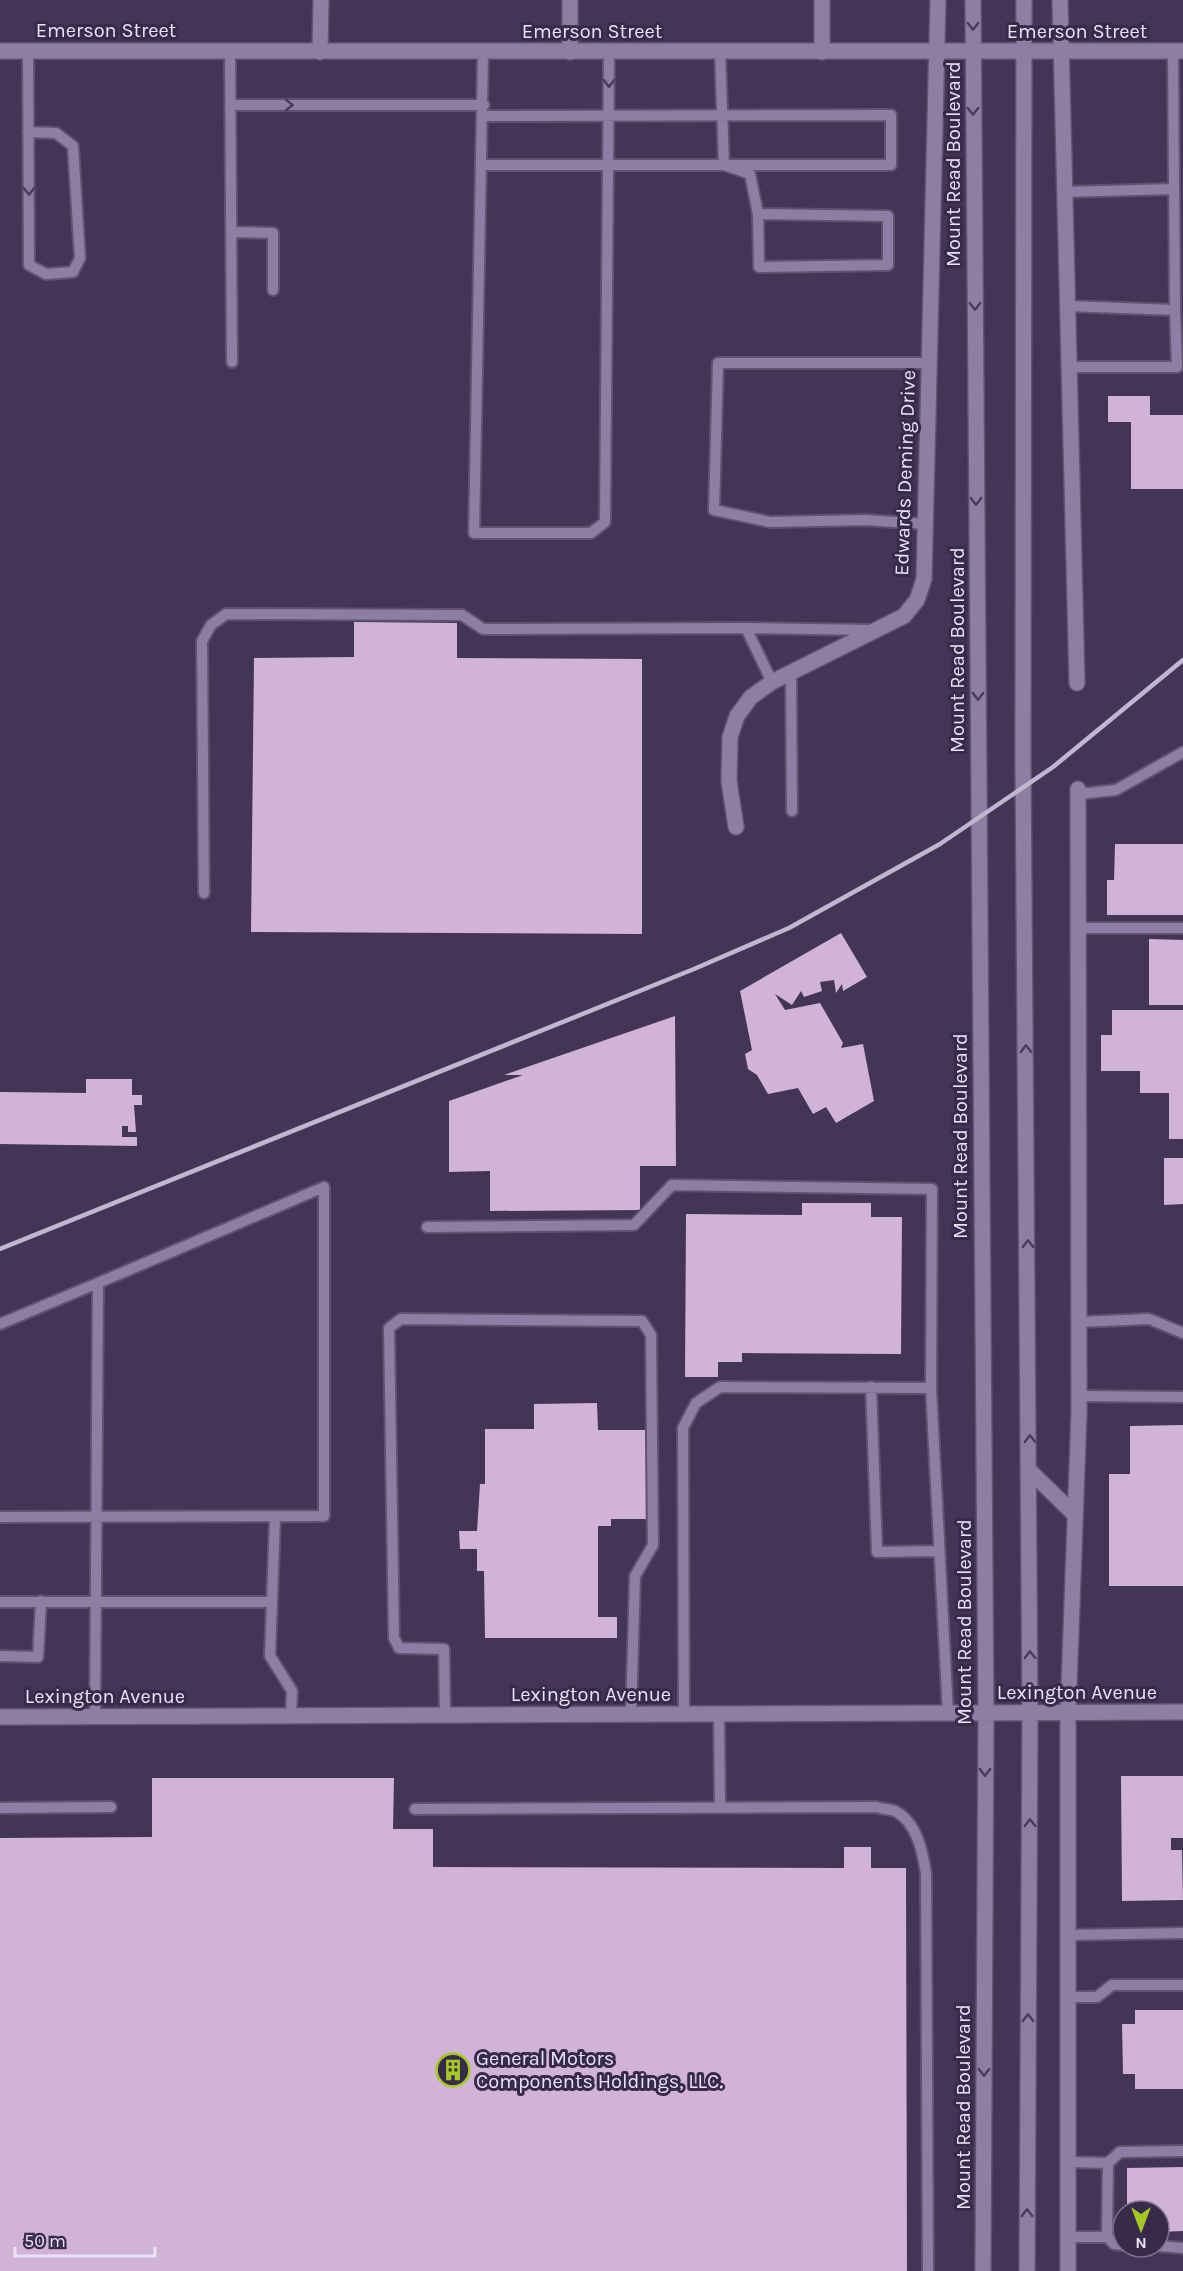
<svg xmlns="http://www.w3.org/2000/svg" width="1183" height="2271" font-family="Karla,sans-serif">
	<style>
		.building { fill: #d1b3d5 }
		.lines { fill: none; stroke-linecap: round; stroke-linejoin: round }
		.service-casing { stroke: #5f536f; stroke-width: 14 }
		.minor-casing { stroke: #5f536f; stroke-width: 18 }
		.tertiary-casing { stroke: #5f536f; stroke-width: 18 }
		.secondary-casing { stroke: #5f536f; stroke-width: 18 }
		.service { stroke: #8d7fa4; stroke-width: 10 }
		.minor { stroke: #8d7fa4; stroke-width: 15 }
		.tertiary { stroke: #8d7fa4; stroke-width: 15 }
		.secondary { stroke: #8d7fa4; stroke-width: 15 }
		.rail { stroke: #c0b7cf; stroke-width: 4.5 }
		.oneway { stroke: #493c5c }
		.labels { text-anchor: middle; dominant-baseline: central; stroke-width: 6; stroke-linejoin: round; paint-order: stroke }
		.street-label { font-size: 20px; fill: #eae2f7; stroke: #382b4a }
		.poi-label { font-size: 20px; fill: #eae2f7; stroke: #382b4a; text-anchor: start }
	</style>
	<rect width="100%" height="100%" fill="#423556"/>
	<path class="building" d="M 1108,396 L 1150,396 L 1150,415 L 1183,415 L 1183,489 L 1131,489 L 1131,422 L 1108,422 Z
		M 354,622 L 457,623 L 457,658 L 642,659 L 642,934 L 251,932 L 254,658 L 354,657 Z
		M 1115,844 L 1183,844 L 1183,915 L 1107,915 L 1107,880 L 1114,880 Z
		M 841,933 L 867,977 L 843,991 L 842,984 L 836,993 L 834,980 L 820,982 L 822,991 L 804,997 L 801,991 L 792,1005 L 775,994 L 785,1010 L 820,1003 L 843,1043 L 841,1048 L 863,1044 L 874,1101 L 836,1123 L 826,1107 L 813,1114 L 798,1088 L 768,1094 L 757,1075 L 748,1069 L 745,1054 L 752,1050 L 740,991 Z
		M 1149,939 L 1183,940 L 1183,1005 L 1149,1005 Z
		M 1112,1010 L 1183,1010 L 1183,1139 L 1169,1139 L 1169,1093 L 1140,1093 L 1140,1071 L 1101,1071 L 1101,1035 L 1112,1035 Z
		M 675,1016 L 676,1166 L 640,1166 L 640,1210 L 490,1211 L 490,1171 L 449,1172 L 449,1101 L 523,1075 L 504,1075 Z
		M 86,1079 L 132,1079 L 132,1095 L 142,1095 L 142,1105 L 134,1105 L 136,1132 L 128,1132 L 128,1126 L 122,1126 L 122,1137 L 137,1137 L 137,1146 L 0,1144 L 0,1092 L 86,1093 Z
		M 1164,1158 L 1183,1158 L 1183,1204 L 1164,1205 Z
		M 802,1203 L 871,1203 L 871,1217 L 902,1217 L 901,1354 L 742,1353 L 742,1362 L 718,1362 L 718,1377 L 685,1377 L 686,1214 L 802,1215 Z
		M 597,1403 L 598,1430 L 646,1430 L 646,1519 L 611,1519 L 611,1526 L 598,1526 L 598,1617 L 617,1617 L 617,1638 L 485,1638 L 484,1571 L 477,1571 L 477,1549 L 460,1549 L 459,1531 L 477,1531 L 480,1484 L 485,1484 L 485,1429 L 534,1429 L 534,1404 Z
		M 1183,1425 L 1183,1586 L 1109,1586 L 1109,1474 L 1130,1474 L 1130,1426 Z
		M 1121,1776 L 1183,1776 L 1183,1838 L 1171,1838 L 1171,1850 L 1182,1850 L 1183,1900 L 1122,1901 Z
		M 152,1778 L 394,1778 L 393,1829 L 433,1829 L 433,1867 L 844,1868 L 844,1847 L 871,1847 L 871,1868 L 906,1868 L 907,2271 L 0,2271 L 0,1838 L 152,1837 Z
		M 1135,2010 L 1183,2010 L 1183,2089 L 1135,2089 L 1135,2074 L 1123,2074 L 1122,2024 L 1135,2024 Z
		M 1183,2167 L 1183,2231 L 1159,2232 L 1159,2211 L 1127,2211 L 1127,2168 Z"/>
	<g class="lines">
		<defs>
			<path id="service" d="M 28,51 L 29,265 L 46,274 L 73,272 L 80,258 L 73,146 L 56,133 L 28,132
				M 230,51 L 232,362
				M 483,52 L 474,533 L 591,533 L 605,522 L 609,52
				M 720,52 L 724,165 L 750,174 L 758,214 L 759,267 L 888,265 L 888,216 L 758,214
				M 230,105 L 484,105
				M 483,165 L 891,165 L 891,115 L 484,116
				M 1064,192 L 1174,189
				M 231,232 L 273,233 L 273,290
				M 1067,306 L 1175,310 L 1173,51
				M 1069,367 L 1177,367 L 1175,310
				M 925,524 L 865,520 L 770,522 L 714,510 L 718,363 L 931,363
				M 746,628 L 772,682
				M 791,673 L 792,811
				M 1078,794 L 1116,790 L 1183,752
				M 204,893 L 202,641 L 211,625 L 226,614 L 462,615 L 483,629 L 746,628 L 873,630
				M 1078,928 L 1183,928
				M 427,1227 L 634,1225 L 672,1185 L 932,1189 L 931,1388
				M 1079,1322 L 1149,1319 L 1183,1333
				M 0,1324 L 98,1283
				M 871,1387 L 877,1552 L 938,1551
				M 1079,1396 L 1183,1397
				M 0,1517 L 324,1516 L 324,1187 L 98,1283 C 97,1427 96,1572 95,1717
				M 275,1517 L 270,1656 L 292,1691 L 291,1716
				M 0,1602 L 272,1602
				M 0,1656 L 38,1657 L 41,1601
				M 684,1715 L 683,1428 L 696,1403 L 720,1387 L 931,1388 L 948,1714
				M 719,1715 L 720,1807
				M 445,1716 L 444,1649 L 399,1648 L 394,1638 L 389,1328 L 401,1319 L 642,1321 L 651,1335 L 653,1545 L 635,1576 L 631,1715
				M 0,1808 L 111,1807
				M 415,1809 L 876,1807 C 882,1809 890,1809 895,1811 C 917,1822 923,1853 926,1874 L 928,2271
				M 1068,1935 L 1183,1933
				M 1068,1997 L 1097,1997 L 1112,1985 L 1183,1985
				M 1068,2162 L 1108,2163
				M 1068,2237 L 1107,2237
				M 1123,2245 L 1114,2244 L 1107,2237 L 1108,2163 L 1120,2152 L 1183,2151
				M 1159,2246 L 1183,2248"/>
			<path id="minor" d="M 1060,0 L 1077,683
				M 320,52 L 321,0
				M 570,52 L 570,0
				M 822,52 L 822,0
				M 736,827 L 729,781 L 730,737 L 737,716 L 751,697 L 772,682 L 904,616 L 917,600 L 924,579 L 938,0
				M 1030,1471 L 1075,1515
				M 1068,2271 L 1068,1714 L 1079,1413 L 1078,789"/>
			<path id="tertiary" d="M 0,51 L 1183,51"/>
			<path id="secondary" d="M 973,0 L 986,1714 L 983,2271
				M 1024,0 L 1023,763 L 1030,1713 L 1027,2271
				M 0,1717 L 1183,1712"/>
		</defs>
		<use href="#service" class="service-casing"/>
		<use href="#minor" class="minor-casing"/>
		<use href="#tertiary" class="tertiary-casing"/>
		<use href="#secondary" class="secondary-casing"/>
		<use href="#service" class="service"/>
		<use href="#minor" class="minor"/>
		<use href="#tertiary" class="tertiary"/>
		<use href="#secondary" class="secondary"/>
		<path class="rail" d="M 0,1249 L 694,969 L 789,928 L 940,844 L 1053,767 L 1183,660"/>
	</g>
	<defs><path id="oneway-chevron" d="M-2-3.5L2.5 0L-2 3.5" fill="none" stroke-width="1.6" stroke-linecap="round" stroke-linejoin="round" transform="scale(1.5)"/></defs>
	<g class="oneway">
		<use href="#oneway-chevron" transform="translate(973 26) rotate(90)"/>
		<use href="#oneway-chevron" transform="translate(609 83) rotate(91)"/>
		<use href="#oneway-chevron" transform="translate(289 105)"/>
		<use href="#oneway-chevron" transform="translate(973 111) rotate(90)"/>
		<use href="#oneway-chevron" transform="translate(29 191) rotate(89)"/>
		<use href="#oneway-chevron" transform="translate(975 306) rotate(90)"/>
		<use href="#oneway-chevron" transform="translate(976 501) rotate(90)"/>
		<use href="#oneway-chevron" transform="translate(978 696) rotate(90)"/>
		<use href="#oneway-chevron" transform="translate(1026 1049) rotate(-91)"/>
		<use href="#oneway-chevron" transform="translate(1028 1244) rotate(-91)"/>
		<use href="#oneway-chevron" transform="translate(1030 1439) rotate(-91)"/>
		<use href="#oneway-chevron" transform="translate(1030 1655) rotate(-90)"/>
		<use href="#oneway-chevron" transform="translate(985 1772) rotate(90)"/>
		<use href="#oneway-chevron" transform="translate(1030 1823) rotate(-90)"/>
		<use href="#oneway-chevron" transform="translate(1028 2018) rotate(-90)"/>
		<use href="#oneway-chevron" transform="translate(984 2072) rotate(90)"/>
		<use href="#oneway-chevron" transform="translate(1027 2213) rotate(-90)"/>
	</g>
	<defs>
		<symbol id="building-ring" viewBox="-11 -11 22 22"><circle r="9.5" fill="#382b4a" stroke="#a5c824" stroke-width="1.5"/><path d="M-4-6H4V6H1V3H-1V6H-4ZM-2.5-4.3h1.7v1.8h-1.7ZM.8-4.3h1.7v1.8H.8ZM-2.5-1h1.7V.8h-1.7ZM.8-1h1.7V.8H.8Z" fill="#a5c824"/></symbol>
	</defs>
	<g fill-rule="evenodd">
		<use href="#building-ring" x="434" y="2051" width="38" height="38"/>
	</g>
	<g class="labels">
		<g class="street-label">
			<text x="106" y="30">Emerson Street</text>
			<text x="592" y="31">Emerson Street</text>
			<text x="1077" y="31">Emerson Street</text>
			<text transform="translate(953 164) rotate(-90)">Mount Read Boulevard</text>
			<text transform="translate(905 473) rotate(-88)">Edwards Deming Drive</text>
			<text transform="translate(957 650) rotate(-90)">Mount Read Boulevard</text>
			<text transform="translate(960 1136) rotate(-90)">Mount Read Boulevard</text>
			<text transform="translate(964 1622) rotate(-90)">Mount Read Boulevard</text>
			<text x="1077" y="1692">Lexington Avenue</text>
			<text x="591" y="1694">Lexington Avenue</text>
			<text x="105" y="1696">Lexington Avenue</text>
			<text transform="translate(963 2107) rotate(-90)">Mount Read Boulevard</text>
		</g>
		<g class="poi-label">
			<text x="476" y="2058">General Motors<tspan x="476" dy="23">Components Holdings, LLC.</tspan></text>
		</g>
	</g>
	<g transform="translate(1141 2229) rotate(180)"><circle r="28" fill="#382b4a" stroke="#7f748f" stroke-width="1.5"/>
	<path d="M0-4.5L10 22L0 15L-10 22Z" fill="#a5c824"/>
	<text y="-9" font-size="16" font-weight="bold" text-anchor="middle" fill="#eae2f7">N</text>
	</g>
	<path d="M15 2247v9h140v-9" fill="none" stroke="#eae2f7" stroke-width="3"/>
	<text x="24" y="2247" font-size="18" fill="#eae2f7" stroke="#382b4a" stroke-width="4.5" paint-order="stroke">50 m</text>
</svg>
